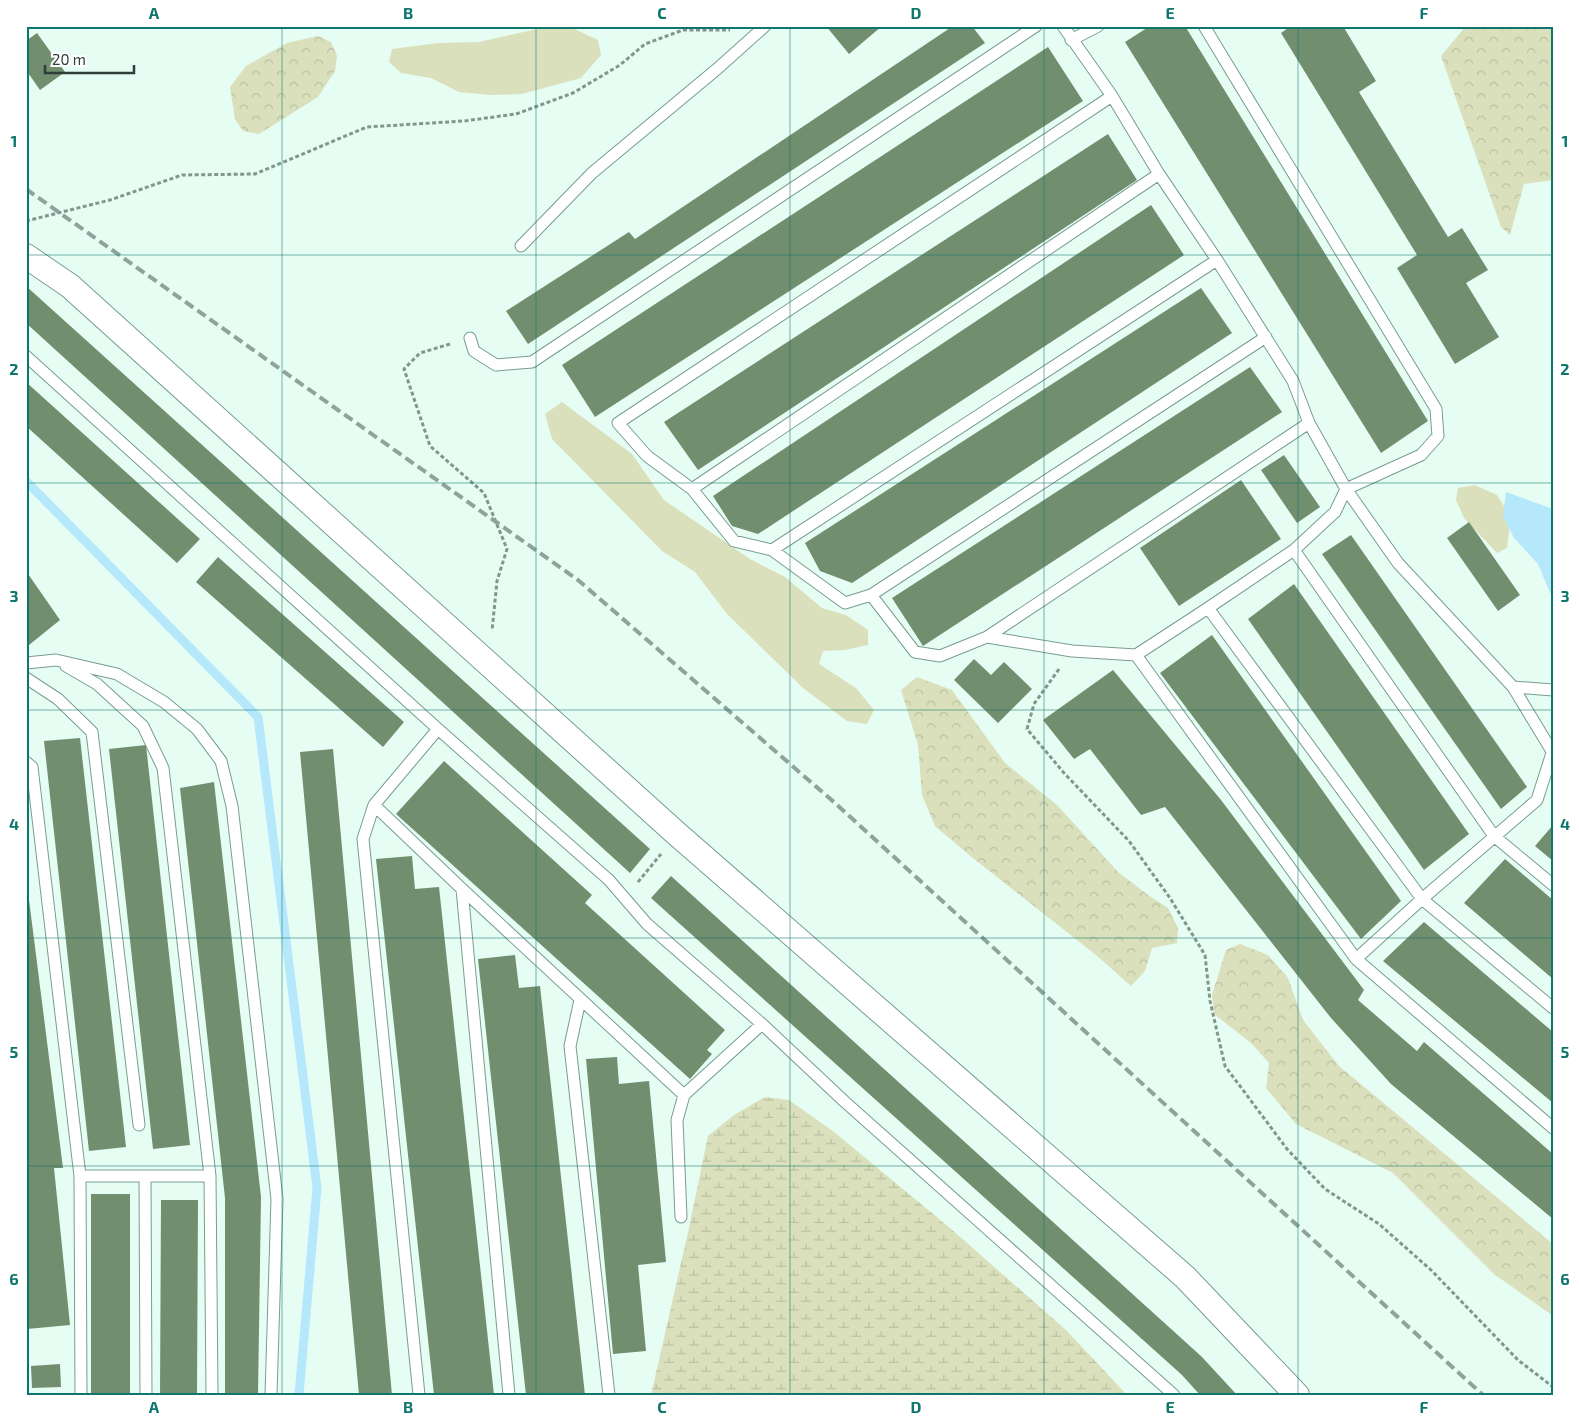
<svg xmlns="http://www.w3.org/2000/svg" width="1579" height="1421" font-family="'Exo 2',sans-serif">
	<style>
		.grass { fill: #dae0bb }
		.forest { fill: url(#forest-crowns) }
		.wetland { fill: url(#wetland-marsh) }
		.water { fill: #b6e8fc }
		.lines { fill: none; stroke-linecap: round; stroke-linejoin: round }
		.stream { stroke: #b6e8fc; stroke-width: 9 }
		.building { fill: #718e6e }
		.service-casing { stroke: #789d90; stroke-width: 13 }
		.minor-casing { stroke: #789d90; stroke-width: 26 }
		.path { stroke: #83968e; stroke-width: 3; stroke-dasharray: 4 2.5; stroke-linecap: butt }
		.service { stroke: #fff; stroke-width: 11 }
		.minor { stroke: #fff; stroke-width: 24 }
		.rail { stroke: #8fa39b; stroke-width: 4; stroke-dasharray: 10 5; stroke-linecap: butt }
		.grid { fill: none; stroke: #0f766e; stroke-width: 1; stroke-opacity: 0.55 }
		.neatline { fill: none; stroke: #0f766e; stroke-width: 2 }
		.grid-label { font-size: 16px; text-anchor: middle; font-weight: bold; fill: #0f766e }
	</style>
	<defs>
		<pattern id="forest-crowns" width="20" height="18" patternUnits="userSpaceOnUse" patternTransform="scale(1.25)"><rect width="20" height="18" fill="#dae0bb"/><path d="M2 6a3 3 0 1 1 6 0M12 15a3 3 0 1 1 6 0" fill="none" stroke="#bbc1a2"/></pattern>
		<pattern id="wetland-marsh" width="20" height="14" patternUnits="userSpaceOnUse" patternTransform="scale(1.25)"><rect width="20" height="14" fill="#dae0bb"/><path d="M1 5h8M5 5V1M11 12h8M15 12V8" fill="none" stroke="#bbc1a2"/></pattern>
	</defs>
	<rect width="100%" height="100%" fill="#e6fdf4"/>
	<path class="grass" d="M 570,27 L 598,40 L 601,55 L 581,78 L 522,94 L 490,95 L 459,92 L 431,78 L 401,73 L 389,62 L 392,49 L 438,43 L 479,42 L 541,28 Z
		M 562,402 L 632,454 L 664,500 L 750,559 L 785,577 L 822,608 L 846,615 L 868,630 L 868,645 L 845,650 L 823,651 L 819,664 L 856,688 L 874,710 L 867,724 L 847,721 L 803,688 L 727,614 L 695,572 L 662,551 L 552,439 L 545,414 Z
		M 1475,485 L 1497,495 L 1511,517 L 1507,548 L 1497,553 L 1464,518 L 1456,500 L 1458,488 Z"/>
	<path class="forest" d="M 1466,26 L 1553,26 L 1553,180 L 1524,184 L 1510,235 L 1501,227 L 1441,56 Z
		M 318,36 L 331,42 L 337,56 L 335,71 L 318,97 L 259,134 L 243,131 L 235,119 L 230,87 L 246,66 L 287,43 Z
		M 917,677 L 952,690 L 1005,763 L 1057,805 L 1118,872 L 1148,895 L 1168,908 L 1178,928 L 1177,943 L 1152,948 L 1145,971 L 1131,986 L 1096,955 L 974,859 L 935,826 L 922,795 L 918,745 L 901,690 Z
		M 1240,944 L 1268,955 L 1288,978 L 1303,1020 L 1339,1066 L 1553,1244 L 1553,1316 L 1494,1274 L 1393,1173 L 1296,1124 L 1266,1088 L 1269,1063 L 1251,1043 L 1214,1014 L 1212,995 L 1226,950 Z"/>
	<path class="wetland" d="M 765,1097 L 789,1100 L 834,1132 L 950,1228 L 1067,1331 L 1127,1395 L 651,1395 L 689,1228 L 708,1136 L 734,1115 Z"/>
	<path class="water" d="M 1506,492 L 1553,509 L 1553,600 L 1538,564 L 1514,538 L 1503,516 Z"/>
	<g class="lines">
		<path class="stream" d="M 26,481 L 258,717 L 317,1188 L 299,1395"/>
	</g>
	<path class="building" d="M 826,26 L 882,26 L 849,54 Z
		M 953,26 L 972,26 L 985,43 L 528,344 L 506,311 L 629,232 L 635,239 Z
		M 1150,26 L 1185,26 L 1428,421 L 1381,453 L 1125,42 Z
		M 1291,26 L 1343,26 L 1376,81 L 1359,92 L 1448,237 L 1462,228 L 1488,270 L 1466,283 L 1499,337 L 1455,364 L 1397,268 L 1417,255 L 1281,33 Z
		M 37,33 L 65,72 L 40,90 L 26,70 L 26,41 Z
		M 1048,47 L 1083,101 L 595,417 L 562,365 Z
		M 1108,134 L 1137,180 L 698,470 L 664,422 Z
		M 1151,205 L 1184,255 L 758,534 L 732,526 L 713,496 Z
		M 26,286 L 650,849 L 630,873 L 26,323 Z
		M 1201,288 L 1232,333 L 852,583 L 820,571 L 805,543 Z
		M 1250,367 L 1282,412 L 923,646 L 892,598 Z
		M 26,382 L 200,539 L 177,563 L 26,426 Z
		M 1284,455 L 1320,507 L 1297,523 L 1261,470 Z
		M 1241,480 L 1281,539 L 1179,606 L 1140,548 Z
		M 1469,522 L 1520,595 L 1498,611 L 1447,538 Z
		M 1351,535 L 1527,787 L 1501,809 L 1322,554 Z
		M 218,557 L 404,722 L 383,747 L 196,582 Z
		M 26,571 L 60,620 L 29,645 L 26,643 Z
		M 1294,584 L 1469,834 L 1424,870 L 1248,619 Z
		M 1212,635 L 1401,901 L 1361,939 L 1160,673 Z
		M 974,659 L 991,675 L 1004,662 L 1032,689 L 998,723 L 954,680 Z
		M 1113,670 L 1221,800 L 1364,990 L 1358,1000 L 1417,1051 L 1424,1042 L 1553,1154 L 1553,1219 L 1391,1084 L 1331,1018 L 1165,807 L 1141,815 L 1090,749 L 1074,759 L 1043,720 Z
		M 80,738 L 126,1147 L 89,1151 L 44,741 Z
		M 146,745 L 190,1145 L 153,1149 L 109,749 Z
		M 333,749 L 392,1395 L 359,1395 L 300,752 Z
		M 444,761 L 592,895 L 585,903 L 725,1030 L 707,1050 L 712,1054 L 690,1079 L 396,814 Z
		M 214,782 L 261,1197 L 258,1395 L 225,1395 L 225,1198 L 180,788 Z
		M 1553,825 L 1553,861 L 1535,846 Z
		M 412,856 L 415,889 L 439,887 L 494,1395 L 434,1395 L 376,859 Z
		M 1505,859 L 1553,900 L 1553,979 L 1464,903 Z
		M 26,876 L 63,1168 L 54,1168 L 70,1325 L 27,1329 Z
		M 671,876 L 1202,1357 L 1237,1395 L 1200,1395 L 1182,1375 L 651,898 Z
		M 1424,922 L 1553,1032 L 1553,1103 L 1383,961 Z
		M 515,955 L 519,988 L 540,986 L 585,1395 L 526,1395 L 478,959 Z
		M 617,1057 L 619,1084 L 649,1081 L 666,1262 L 638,1265 L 646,1351 L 613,1354 L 586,1059 Z
		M 91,1194 L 130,1194 L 130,1395 L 91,1395 Z
		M 161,1200 L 198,1200 L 197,1395 L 160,1395 Z
		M 60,1364 L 61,1387 L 32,1388 L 31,1366 Z"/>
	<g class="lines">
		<defs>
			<path id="service" d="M 1063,26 L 1112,96 L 1159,174 L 1217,260 L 1293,381 L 1309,423 L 1346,489 L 1398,563 L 1513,687 L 1553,753
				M 1204,26 L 1436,409 L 1438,436 L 1421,455 L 1346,489 L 1335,512 L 1294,550
				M 1071,40 L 1098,26
				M 1112,96 L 618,423 L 647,456 L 692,489 L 734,541 L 772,550 L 845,603 L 871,595 L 915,652 L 940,656 L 987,637 L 1309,423
				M 521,246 L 592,173 L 717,69 L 765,26
				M 470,338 L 474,351 L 496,365 L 532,362 L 1036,26
				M 26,356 L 438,729 L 609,880 L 647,924 L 762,1024 L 845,1102 L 1174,1395
				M 692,489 L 1159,174
				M 772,550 L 1217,260
				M 871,595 L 1266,337
				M 1208,608 L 1294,550 L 1494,836 L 1553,885
				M 987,637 L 1072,651 L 1136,655
				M 26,663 L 56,660 L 117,674 L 164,702 L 197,729 L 221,761 L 232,806 L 277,1199 L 271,1395
				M 66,666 L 97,684 L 143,726 L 163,768 L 210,1176 L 212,1395
				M 26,678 L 58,699 L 92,732 L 139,1125
				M 1513,687 L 1553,690
				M 438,729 L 374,805 L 462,889 L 684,1095 L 762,1024
				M 26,762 L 32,767 L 80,1176 L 81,1395
				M 374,805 L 363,839 L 419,1395
				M 462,889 L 509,1395
				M 1356,959 L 1422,899 L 1537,800 L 1552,753
				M 580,1000 L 570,1046 L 609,1395
				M 1553,1008 L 1422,899 L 1208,608 L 1136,655 L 1356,959 L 1553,1128
				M 80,1176 L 210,1176
				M 145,1176 L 146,1395
				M 681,1217 L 677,1120 L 684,1095"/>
			<path id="minor" d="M 26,256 L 70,286 L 677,834 L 1185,1277 L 1297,1395"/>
		</defs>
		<use href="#service" class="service-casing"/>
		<use href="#minor" class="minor-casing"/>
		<path class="path" d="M 26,221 L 110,200 L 182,175 L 255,174 L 367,127 L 464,121 L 516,114 L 573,93 L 620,65 L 645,44 L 683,30 L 730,30
			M 450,344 L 420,353 L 404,369 L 430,446 L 484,493 L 507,549 L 497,581 L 492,631
			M 1059,669 L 1034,704 L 1027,729 L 1064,773 L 1129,841 L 1170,898 L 1205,955 L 1210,1001 L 1225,1066 L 1287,1149 L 1325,1189 L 1379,1224 L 1431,1270 L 1518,1360 L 1553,1387
			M 638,882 L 661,854"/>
		<use href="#service" class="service"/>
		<use href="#minor" class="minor"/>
		<path class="rail" d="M 26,189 L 578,580 L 835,803 L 1483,1395"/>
	</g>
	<path class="grid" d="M 282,26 L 282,1395M 536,26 L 536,1395M 790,26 L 790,1395M 1044,26 L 1044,1395M 1298,26 L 1298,1395M 26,255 L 1553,255M 26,483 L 1553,483M 26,710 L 1553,710M 26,938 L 1553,938M 26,1166 L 1553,1166"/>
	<rect width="1579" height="1421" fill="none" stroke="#ffffff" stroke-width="55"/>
	<path d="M45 65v8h89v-8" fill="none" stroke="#2e3e38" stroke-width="2.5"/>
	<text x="52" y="65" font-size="15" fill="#2e3e38" stroke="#ffffff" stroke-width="4" paint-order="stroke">20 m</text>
	<rect x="28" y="28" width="1524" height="1366" class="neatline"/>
	<g class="grid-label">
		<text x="154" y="19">A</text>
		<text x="408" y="19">B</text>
		<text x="662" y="19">C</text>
		<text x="916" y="19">D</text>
		<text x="1170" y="19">E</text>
		<text x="1424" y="19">F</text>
		<text x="14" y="147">1</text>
		<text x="1565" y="147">1</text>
		<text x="14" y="375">2</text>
		<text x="1565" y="375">2</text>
		<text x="14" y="602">3</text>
		<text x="1565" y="602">3</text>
		<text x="14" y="830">4</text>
		<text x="1565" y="830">4</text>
		<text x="14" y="1058">5</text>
		<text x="1565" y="1058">5</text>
		<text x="14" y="1285">6</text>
		<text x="1565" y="1285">6</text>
		<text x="154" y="1413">A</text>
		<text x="408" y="1413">B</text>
		<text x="662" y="1413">C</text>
		<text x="916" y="1413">D</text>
		<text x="1170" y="1413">E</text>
		<text x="1424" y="1413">F</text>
	</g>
</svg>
